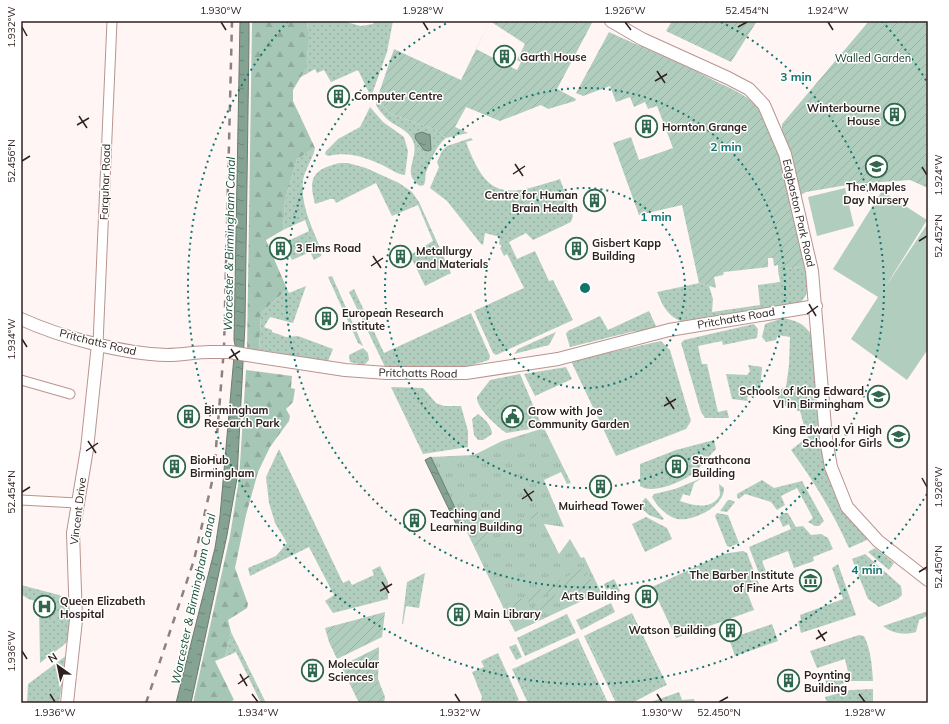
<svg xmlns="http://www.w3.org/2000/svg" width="949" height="724" font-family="Mulish,sans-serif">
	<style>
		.grass { fill: url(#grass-dots) }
		.forest { fill: url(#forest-firs) }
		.park { fill: url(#park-tufts) }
		.garden { fill: url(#garden-furrows) }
		.pitch { fill: #b1cdbe }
		.water { fill: url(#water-ripples); stroke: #6b7c70 }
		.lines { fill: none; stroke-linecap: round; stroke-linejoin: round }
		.street-casing { stroke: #b9948f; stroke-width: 11 }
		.secondary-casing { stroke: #b9948f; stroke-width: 14 }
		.street { stroke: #fff; stroke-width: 9 }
		.secondary { stroke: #fff; stroke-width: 12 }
		.rail { stroke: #8d8180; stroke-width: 2.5; stroke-dasharray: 7 7; stroke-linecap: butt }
		.secondary-bridge-casing { stroke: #b9948f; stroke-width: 14; stroke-linecap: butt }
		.secondary-bridge { stroke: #fff; stroke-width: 12 }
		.ticks { fill: none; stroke: #2f211f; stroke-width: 1.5 }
		.ring { fill: none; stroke: #0f766e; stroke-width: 2; stroke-dasharray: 2 4 }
		.labels { text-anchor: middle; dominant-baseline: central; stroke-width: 3; stroke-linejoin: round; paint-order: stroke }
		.poi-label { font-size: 11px; font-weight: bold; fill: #2f211f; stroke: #fff; text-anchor: start }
		.park-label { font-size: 11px; fill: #0a3624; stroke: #fff }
		.street-label { font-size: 11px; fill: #2f211f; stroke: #fff }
		.water-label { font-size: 12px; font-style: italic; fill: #175038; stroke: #fff }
		.centre { fill: #0f766e; stroke: #fff; stroke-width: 2 }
		.ring-label { font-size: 12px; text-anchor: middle; font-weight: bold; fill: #0f766e; stroke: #fff; stroke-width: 3; stroke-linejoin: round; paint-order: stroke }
		.neatline { fill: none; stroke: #2f211f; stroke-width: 1.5 }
		.ticks-label { font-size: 10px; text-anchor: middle; fill: #2f211f }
	</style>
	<defs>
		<pattern id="grass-dots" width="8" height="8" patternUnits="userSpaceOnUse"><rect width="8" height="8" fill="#b1cdbe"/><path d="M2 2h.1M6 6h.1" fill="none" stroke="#99b0a3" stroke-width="1.8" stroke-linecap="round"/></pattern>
		<pattern id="forest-firs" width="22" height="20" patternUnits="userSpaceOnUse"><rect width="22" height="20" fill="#a7c7b6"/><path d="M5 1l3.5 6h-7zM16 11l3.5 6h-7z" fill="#90ab9c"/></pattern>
		<pattern id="park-tufts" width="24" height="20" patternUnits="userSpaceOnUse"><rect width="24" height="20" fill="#b1cdbe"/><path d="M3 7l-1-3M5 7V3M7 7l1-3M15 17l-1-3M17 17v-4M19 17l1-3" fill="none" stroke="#99b0a3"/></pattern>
		<pattern id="garden-furrows" width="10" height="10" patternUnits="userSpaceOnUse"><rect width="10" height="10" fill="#b1cdbe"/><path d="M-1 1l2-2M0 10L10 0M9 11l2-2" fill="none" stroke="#99b0a3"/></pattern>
		<pattern id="water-ripples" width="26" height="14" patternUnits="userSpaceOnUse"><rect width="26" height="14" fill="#85a393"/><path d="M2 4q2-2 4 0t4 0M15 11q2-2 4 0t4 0" fill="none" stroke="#6d8477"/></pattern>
	</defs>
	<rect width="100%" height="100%" fill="#fef5f4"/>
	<path class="grass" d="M 307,21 L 342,21 L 361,26 L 373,24 L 374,21 L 393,21 L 387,52 L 371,97 L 358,70 L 331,82 L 324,70 L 317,73 L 315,69 L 299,78 C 310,61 309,41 307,21 Z
		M 377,99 L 391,114 L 436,130 L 446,138 C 436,146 431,160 426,172 C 425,176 426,180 424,185 L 420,186 C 400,173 420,158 413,141 C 408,129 396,127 387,119 C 383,115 379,110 376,105 Z
		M 370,107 L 383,122 L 404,137 L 408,151 L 405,175 C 400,175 393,171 388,168 C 368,158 350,151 328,156 L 325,154 L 326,151 L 338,139 L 360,127 Z
		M 471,138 L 473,140 L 466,142 C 488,202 507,196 560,179 L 573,216 L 571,222 L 533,240 L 526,233 L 509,242 L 517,259 L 535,251 L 549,281 L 553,280 L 573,320 L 496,355 L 493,353 L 474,311 L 524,288 L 507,254 L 504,256 L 500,248 L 502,246 L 499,244 L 500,237 L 485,233 L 483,245 L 481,244 L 447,201 L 430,188 L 439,167 L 437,162 L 442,151 L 447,146 Z
		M 315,148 C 313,159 305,169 303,180 C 300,206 313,229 322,252 L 321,256 L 314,260 L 310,252 L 292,260 L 284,243 L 309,231 L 305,220 L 283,230 L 285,200 L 297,159 Z
		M 340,163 L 348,163 L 366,168 L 399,183 L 412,192 L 419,202 L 451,273 L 425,286 L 410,255 L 433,241 L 418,205 L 392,216 L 376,183 L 336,203 L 334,199 L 330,199 L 315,204 C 308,178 313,169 340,163 Z
		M 807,266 C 808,286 812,295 794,307 L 683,322 C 667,316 663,306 657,292 L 699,283 L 709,286 L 713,299 L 712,312 L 760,305 L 758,285 L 780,282 L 778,270 Z
		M 332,276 L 363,346 L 358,343 L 328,277 Z
		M 306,286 L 293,323 L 270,317 L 264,327 L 272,330 L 272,332 L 286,337 L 298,336 L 333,349 L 328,361 L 259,350 L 261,313 L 287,289 L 289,293 Z
		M 354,289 L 384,353 L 471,313 L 490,356 L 489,360 L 469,366 L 385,367 L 349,292 Z
		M 649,311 L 656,326 L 636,335 L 635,331 L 570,347 L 566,334 L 568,331 L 600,316 L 608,330 Z
		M 783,318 C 798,321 805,324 813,337 L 820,424 L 806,433 L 800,411 L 797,411 L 796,407 L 777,405 L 779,390 L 786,387 L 789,365 L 790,337 L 778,335 L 776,340 L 766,342 L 762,337 L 765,324 Z
		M 754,324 L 758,329 L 757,338 L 723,345 L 722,341 L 698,346 L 702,364 L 707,364 L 718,412 L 727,410 L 729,418 L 705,418 L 701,412 L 681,343 L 684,340 Z
		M 556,332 L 549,345 L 514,354 L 518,349 Z
		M 661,341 L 670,350 L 691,421 L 686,429 L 616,456 L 571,361 Z
		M 363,348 L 368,353 L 369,360 L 364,365 L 350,362 L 349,355 Z
		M 748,365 L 762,367 L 760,392 L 751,393 L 747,398 L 748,401 L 732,399 L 726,374 L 747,375 L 750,371 Z
		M 566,367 L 572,379 L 535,396 L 524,374 Z
		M 520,374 L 541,424 L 536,428 L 506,433 C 497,426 476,408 477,397 L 490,380 Z
		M 391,387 L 423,388 L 436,403 L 444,406 L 461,406 L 468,431 L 468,447 L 423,454 Z
		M 478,414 C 484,418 492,426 492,434 L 483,440 L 478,440 L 474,435 L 472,419 Z
		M 819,428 C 824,455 828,485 842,509 C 849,521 860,530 869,539 L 849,548 C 832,511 815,483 791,450 Z
		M 714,440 L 716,449 C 709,456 702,465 695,472 C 684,481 653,495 640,486 L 640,464 L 676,450 Z
		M 279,449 L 343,583 L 349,580 L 352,585 L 374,575 L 372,570 L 380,566 L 388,582 L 388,599 L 333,613 L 325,601 L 334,595 L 309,547 L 250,576 L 248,568 L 276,556 L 287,543 L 275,523 L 269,503 L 266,477 Z
		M 702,478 L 694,483 L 690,496 L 683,494 L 680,501 C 695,506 712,510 720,495 L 719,484 L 724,488 C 725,506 693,522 677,519 C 666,516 657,506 652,497 L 654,494 L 675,489 Z
		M 762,480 L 774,488 L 802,481 L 824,521 L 819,526 L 815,526 L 808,522 L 813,518 L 797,488 L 781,496 L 785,505 L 777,510 L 771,502 L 745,494 L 739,499 L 737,497 L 737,494 Z
		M 645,498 L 646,498 L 664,519 L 662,520 L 649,515 L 642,509 L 642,502 Z
		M 728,500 L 731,500 L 735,502 L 727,512 L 720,511 Z
		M 717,513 L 728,515 L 739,543 L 730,547 L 727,546 L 715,516 Z
		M 782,513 L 788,513 L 796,527 L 803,526 L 811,535 L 821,534 L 828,538 L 833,549 L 813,557 L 814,561 L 794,568 L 788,551 L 762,561 L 767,574 L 760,576 L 749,547 L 791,529 L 789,524 L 783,527 L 779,518 Z
		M 646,517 L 667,528 L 672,539 L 645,552 L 632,524 Z
		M 875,548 L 894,563 L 889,570 L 868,552 Z
		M 743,551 L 747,553 L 760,587 L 747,592 L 754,610 L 676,638 L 652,587 L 723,554 Z
		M 865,554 L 901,586 L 902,595 L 898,599 L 879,607 L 868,599 L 852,559 Z
		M 838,564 L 856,615 L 801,633 L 798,621 L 801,620 L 800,615 L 843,599 L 832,568 Z
		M 425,573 L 419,608 L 406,606 L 403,624 L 402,624 L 407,582 Z
		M 21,585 L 59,595 L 65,598 L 72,608 L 69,638 L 65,644 L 40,663 L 39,602 L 28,599 L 21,594 Z
		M 611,603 L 615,612 L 581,630 L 576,620 Z
		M 928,611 L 927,616 L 919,620 L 916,632 C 904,635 893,634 883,626 Z
		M 567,614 L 576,633 L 525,656 L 517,638 Z
		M 630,614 L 664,686 L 632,703 L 618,703 L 586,635 Z
		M 772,624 L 778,641 L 735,656 L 729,639 Z
		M 231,632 L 266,703 L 261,703 L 236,652 L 225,657 Z
		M 859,635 L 864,636 C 871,650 872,666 873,681 L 850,681 L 828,689 L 825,679 L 848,672 L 845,659 L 817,668 L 810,651 Z
		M 576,639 L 606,703 L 532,703 L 515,668 Z
		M 516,644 L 522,657 L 516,660 L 509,647 Z
		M 498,653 L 519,700 L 513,703 L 480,703 L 482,697 L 472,672 L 484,667 L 481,661 Z
		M 67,655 L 59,703 L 27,703 L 28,684 Z
		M 873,689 L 873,703 L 827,703 L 825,697 L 851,690 Z
		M 679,692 L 682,700 L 694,699 L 695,703 L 648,703 Z"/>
	<path class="forest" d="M 252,21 L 307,21 L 309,39 L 306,68 L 293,90 L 293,101 L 315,148 L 297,159 L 285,200 L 283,230 L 266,240 L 287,289 L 261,313 L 259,350 L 247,351 Z
		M 246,370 L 292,376 L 291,388 L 295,389 L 293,402 L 286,409 L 290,416 L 289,421 L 270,447 L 258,472 L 246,515 L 235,568 L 248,604 L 247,608 L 228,620 L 231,632 L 225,657 L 215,661 L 234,700 L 227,703 L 193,703 L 230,536 L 239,479 Z"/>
	<path class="park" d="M 544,428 L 571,483 L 567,484 L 561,472 L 544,480 L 564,527 L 544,524 L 559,554 L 570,539 L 581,558 L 584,557 L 601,592 L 515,632 L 431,457 L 474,455 L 502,441 Z"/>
	<path class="garden" d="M 490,21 L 593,21 L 557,89 L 576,99 L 575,101 L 548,109 L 541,105 L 500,121 L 466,107 L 455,127 L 468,133 L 446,138 L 436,130 L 391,114 L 377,99 L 394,49 L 461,80 L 490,21 L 476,49 L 517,70 L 521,62 L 517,60 L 525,44 Z
		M 672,21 L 757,21 L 731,62 L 666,31 Z
		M 869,21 L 928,21 L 928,188 L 910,180 L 853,184 L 806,192 L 801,195 L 782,135 L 782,124 Z
		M 609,32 C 645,49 682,63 717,82 C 730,88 745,94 755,105 C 779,131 798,229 807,266 L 778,270 L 778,265 L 774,266 L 773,258 L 768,258 L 768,267 L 724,272 L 723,275 L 714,277 L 716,288 L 699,283 L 682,205 L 639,215 L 613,143 L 631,137 L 639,160 L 673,148 L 657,106 L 648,109 L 645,102 L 634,107 L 630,97 L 616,102 L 610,86 L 583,96 L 576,93 Z
		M 500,397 L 506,401 L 510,408 L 506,414 L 495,402 Z
		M 537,509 L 540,515 L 529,520 L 527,515 Z
		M 520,517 L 523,523 L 505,531 L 502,525 Z
		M 488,531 L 491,538 L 475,546 L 471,540 Z
		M 585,567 L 588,574 L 561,588 L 558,581 Z
		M 590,578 L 593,585 L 566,598 L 563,591 Z
		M 614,579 L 620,591 L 613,594 L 610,588 L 606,590 L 604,584 Z
		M 552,584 L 555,590 L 529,603 L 526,596 Z
		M 557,594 L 560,600 L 534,613 L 531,607 Z
		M 521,598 L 525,605 L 506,614 L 503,607 Z
		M 527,609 L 530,615 L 511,624 L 508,618 Z
		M 385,612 L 382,637 L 337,659 L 329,642 L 325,628 Z
		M 632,613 L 667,685 L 664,686 L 630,614 Z
		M 586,635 L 618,703 L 616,703 L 584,636 Z
		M 578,638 L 608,703 L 606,703 L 576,639 Z
		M 379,647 L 378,679 L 385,697 L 384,703 L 359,703 L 341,666 Z
		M 515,668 L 532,703 L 528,703 L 512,669 Z"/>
	<path class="pitch" d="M 845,188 L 854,226 L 817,236 L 808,197 Z
		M 882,191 L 927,220 L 884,289 L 928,223 L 928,349 L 907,380 L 851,339 L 878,297 L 833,269 Z"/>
	<path class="water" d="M 240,21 L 249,21 L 249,40 L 245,324 L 237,478 L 227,535 L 191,703 L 176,703 L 215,548 L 220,516 L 235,345 L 234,340 Z
		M 422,132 L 430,135 L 431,150 L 428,151 L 424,150 L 415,138 L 416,134 Z
		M 431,457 L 465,529 L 460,532 L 425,460 Z"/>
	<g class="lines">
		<defs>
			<path id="street" d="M 98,344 L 112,21
				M 21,380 L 70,394
				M 21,500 L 77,503"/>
			<path id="secondary" d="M 611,21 L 642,39 L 728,78 L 749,89 L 764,105 L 785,154 L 812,271 L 826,439 L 831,467 L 847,507 L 878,541 L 928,580
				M 21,319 C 60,337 124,354 167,355 C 181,355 196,352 210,352
				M 247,355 L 345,370 L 387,373 L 466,373 L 558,359 L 669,330 L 816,306
				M 67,703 L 76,620 L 73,533 L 87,449 L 98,344"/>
		</defs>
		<use href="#street" class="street-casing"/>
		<use href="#secondary" class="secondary-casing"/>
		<use href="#street" class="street"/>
		<use href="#secondary" class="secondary"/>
		<path class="rail" d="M 146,703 L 194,560 L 214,473 L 224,348 L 232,21"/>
		<defs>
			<path id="secondary-bridge" d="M 210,352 L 230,352 L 247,355"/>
		</defs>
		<use href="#secondary-bridge" class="secondary-bridge-casing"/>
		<use href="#secondary-bridge" class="secondary-bridge"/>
	</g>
	<path class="ticks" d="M 221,22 L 226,30M 423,22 L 428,30M 625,22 L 631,30M 828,22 L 833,30M 22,27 L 27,36M 738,27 L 747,22M 657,71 L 665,83M 655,81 L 667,74M 79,116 L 87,128M 77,125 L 89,118M 22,161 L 30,156M 515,164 L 523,176M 922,167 L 927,175M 513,174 L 525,166M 919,241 L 927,236M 373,256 L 381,268M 371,266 L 383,258M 809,304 L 816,316M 807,314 L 818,306M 22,339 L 27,347M 231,349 L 238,360M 229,358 L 240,351M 666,397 L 674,409M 664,406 L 676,399M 88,441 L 96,453M 86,451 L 98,443M 922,478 L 927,487M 524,489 L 532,501M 22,492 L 30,487M 522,499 L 534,491M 919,572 L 927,567M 382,582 L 389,593M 380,591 L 392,584M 818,630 L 825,641M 816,639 L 827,632M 22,651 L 27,659M 240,674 L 247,686M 238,684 L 249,676M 50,694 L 55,702M 252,694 L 258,702M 455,694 L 460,702M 657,694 L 662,702M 859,694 L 865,702M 719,702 L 728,697"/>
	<g class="ring">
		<circle cx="585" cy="288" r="100"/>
		<circle cx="585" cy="288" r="200"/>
		<path d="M721 22A299 299 0 1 1 449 22"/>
		<path d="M927 494A399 399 0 1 1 288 21M882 21A399 399 0 0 1 927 82"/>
	</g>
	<defs>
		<symbol id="building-ring" viewBox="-11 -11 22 22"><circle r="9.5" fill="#fff" stroke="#30674e" stroke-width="1.5"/><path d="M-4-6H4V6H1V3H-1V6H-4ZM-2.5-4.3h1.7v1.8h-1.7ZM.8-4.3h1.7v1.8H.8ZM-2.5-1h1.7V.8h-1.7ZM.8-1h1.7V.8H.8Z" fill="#30674e"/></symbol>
		<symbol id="school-ring" viewBox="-11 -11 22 22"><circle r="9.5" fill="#fff" stroke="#30674e" stroke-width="1.5"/><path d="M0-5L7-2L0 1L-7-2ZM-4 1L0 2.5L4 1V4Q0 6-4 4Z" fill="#30674e"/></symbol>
		<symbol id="civic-ring" viewBox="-11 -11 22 22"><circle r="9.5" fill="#fff" stroke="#30674e" stroke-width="1.5"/><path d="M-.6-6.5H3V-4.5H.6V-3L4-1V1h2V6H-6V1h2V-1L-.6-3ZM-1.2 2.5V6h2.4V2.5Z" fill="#30674e"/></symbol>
		<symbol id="museum-ring" viewBox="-11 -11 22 22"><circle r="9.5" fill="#fff" stroke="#30674e" stroke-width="1.5"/><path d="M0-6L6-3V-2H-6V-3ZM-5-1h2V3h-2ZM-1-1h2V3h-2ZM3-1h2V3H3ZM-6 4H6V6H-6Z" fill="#30674e"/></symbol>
		<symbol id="hospital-ring" viewBox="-11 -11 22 22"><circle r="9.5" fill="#fff" stroke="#30674e" stroke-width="1.5"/><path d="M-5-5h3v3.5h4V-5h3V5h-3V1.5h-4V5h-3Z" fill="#30674e"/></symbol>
	</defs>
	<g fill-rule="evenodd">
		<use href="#building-ring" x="492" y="44" width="25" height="25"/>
		<use href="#building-ring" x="326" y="84" width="25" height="25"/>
		<use href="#building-ring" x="882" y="102" width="25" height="25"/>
		<use href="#building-ring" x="634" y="114" width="25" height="25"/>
		<use href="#school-ring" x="864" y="154" width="25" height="25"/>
		<use href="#building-ring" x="582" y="188" width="25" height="25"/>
		<use href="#building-ring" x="268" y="236" width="25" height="25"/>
		<use href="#building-ring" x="564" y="236" width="25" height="25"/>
		<use href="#building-ring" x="388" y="244" width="25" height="25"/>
		<use href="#building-ring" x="314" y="306" width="25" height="25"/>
		<use href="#school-ring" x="866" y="384" width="25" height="25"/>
		<use href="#building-ring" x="176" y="404" width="25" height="25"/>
		<use href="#civic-ring" x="500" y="404" width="25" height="25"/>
		<use href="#school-ring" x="886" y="424" width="25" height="25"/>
		<use href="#building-ring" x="162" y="454" width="25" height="25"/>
		<use href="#building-ring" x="664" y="454" width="25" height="25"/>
		<use href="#building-ring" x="588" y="474" width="25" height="25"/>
		<use href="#building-ring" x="402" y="508" width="25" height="25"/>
		<use href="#museum-ring" x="798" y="568" width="25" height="25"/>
		<use href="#building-ring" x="634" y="584" width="25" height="25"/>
		<use href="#hospital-ring" x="32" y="594" width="25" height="25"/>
		<use href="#building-ring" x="446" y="602" width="25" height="25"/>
		<use href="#building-ring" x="718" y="618" width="25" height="25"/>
		<use href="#building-ring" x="300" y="658" width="25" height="25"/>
		<use href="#building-ring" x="776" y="668" width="25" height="25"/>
	</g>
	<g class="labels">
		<g class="poi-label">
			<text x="520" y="57">Garth House</text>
			<text x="354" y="96">Computer Centre</text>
			<text x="880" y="108" text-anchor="end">Winterbourne<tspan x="880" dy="13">House</tspan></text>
			<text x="662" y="127">Hornton Grange</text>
			<text x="876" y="187" text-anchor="middle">The Maples<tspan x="876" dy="13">Day Nursery</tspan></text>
			<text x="578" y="195" text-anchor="end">Centre for Human<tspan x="578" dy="13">Brain Health</tspan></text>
			<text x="592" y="243">Gisbert Kapp<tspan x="592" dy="13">Building</tspan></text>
			<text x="296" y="248">3 Elms Road</text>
			<text x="416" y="251">Metallurgy<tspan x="416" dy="13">and Materials</tspan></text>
			<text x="342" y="313">European Research<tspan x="342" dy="13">Institute</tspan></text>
			<text x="864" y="391" text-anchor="end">Schools of King Edward<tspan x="864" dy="13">VI in Birmingham</tspan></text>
			<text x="204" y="410">Birmingham<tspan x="204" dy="13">Research Park</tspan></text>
			<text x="528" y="411">Grow with Joe<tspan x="528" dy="13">Community Garden</tspan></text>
			<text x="882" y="430" text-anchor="end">King Edward VI High<tspan x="882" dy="13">School for Girls</tspan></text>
			<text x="190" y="460">BioHub<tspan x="190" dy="13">Birmingham</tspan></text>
			<text x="692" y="460">Strathcona<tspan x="692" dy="13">Building</tspan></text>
			<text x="601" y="506" text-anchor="middle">Muirhead Tower</text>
			<text x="430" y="514">Teaching and<tspan x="430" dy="13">Learning Building</tspan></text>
			<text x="794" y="575" text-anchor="end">The Barber Institute<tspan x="794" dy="13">of Fine Arts</tspan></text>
			<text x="630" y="596" text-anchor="end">Arts Building</text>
			<text x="60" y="601">Queen Elizabeth<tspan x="60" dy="13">Hospital</tspan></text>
			<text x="474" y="614">Main Library</text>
			<text x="716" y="630" text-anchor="end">Watson Building</text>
			<text x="328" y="664">Molecular<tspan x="328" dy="13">Sciences</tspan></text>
			<text x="804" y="675">Poynting<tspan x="804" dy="13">Building</tspan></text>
		</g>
		<g class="park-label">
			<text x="873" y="58">Walled Garden</text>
		</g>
		<g class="street-label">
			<text transform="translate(105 182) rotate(-88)">Farquhar Road</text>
			<text transform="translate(799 213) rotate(77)">Edgbaston Park Road</text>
			<text transform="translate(736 318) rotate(-10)">Pritchatts Road</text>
			<text transform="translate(98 342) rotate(14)">Pritchatts Road</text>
			<text transform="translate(418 373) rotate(1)">Pritchatts Road</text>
			<text transform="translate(78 511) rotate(-83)">Vincent Drive</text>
		</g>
		<g class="water-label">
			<text transform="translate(229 244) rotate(-89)">Worcester &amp; Birmingham Canal</text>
			<text transform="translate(193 599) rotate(-78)">Worcester &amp; Birmingham Canal</text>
		</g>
	</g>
	<circle cx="585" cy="288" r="6" class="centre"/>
	<g class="ring-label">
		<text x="796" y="81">3 min</text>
		<text x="726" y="151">2 min</text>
		<text x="656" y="221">1 min</text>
		<text x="867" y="574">4 min</text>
	</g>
	<rect width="949" height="724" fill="none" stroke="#ffffff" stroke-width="44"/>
	<g transform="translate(58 666) rotate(327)" stroke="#ffffff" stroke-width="3" paint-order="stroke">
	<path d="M0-3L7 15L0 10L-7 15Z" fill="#2f211f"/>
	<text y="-6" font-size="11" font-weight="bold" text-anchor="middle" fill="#2f211f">N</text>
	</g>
	<rect x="22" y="22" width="905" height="680" class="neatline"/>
	<g class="ticks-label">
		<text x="221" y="14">1.930°W</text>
		<text x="423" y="14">1.928°W</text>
		<text x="625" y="14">1.926°W</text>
		<text x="747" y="14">52.454°N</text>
		<text x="828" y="14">1.924°W</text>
		<text transform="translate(11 27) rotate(-90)" y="4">1.932°W</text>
		<text transform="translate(11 161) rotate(-90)" y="4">52.456°N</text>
		<text transform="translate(938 175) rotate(-90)" y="4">1.924°W</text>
		<text transform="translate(938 236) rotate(-90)" y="4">52.452°N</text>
		<text transform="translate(11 339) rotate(-90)" y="4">1.934°W</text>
		<text transform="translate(938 487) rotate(-90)" y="4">1.926°W</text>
		<text transform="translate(11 492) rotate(-90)" y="4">52.454°N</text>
		<text transform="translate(938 567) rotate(-90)" y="4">52.450°N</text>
		<text transform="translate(11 651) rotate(-90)" y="4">1.936°W</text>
		<text x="55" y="716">1.936°W</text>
		<text x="258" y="716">1.934°W</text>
		<text x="460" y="716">1.932°W</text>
		<text x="662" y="716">1.930°W</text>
		<text x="719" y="716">52.450°N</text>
		<text x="865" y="716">1.928°W</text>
	</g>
</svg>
